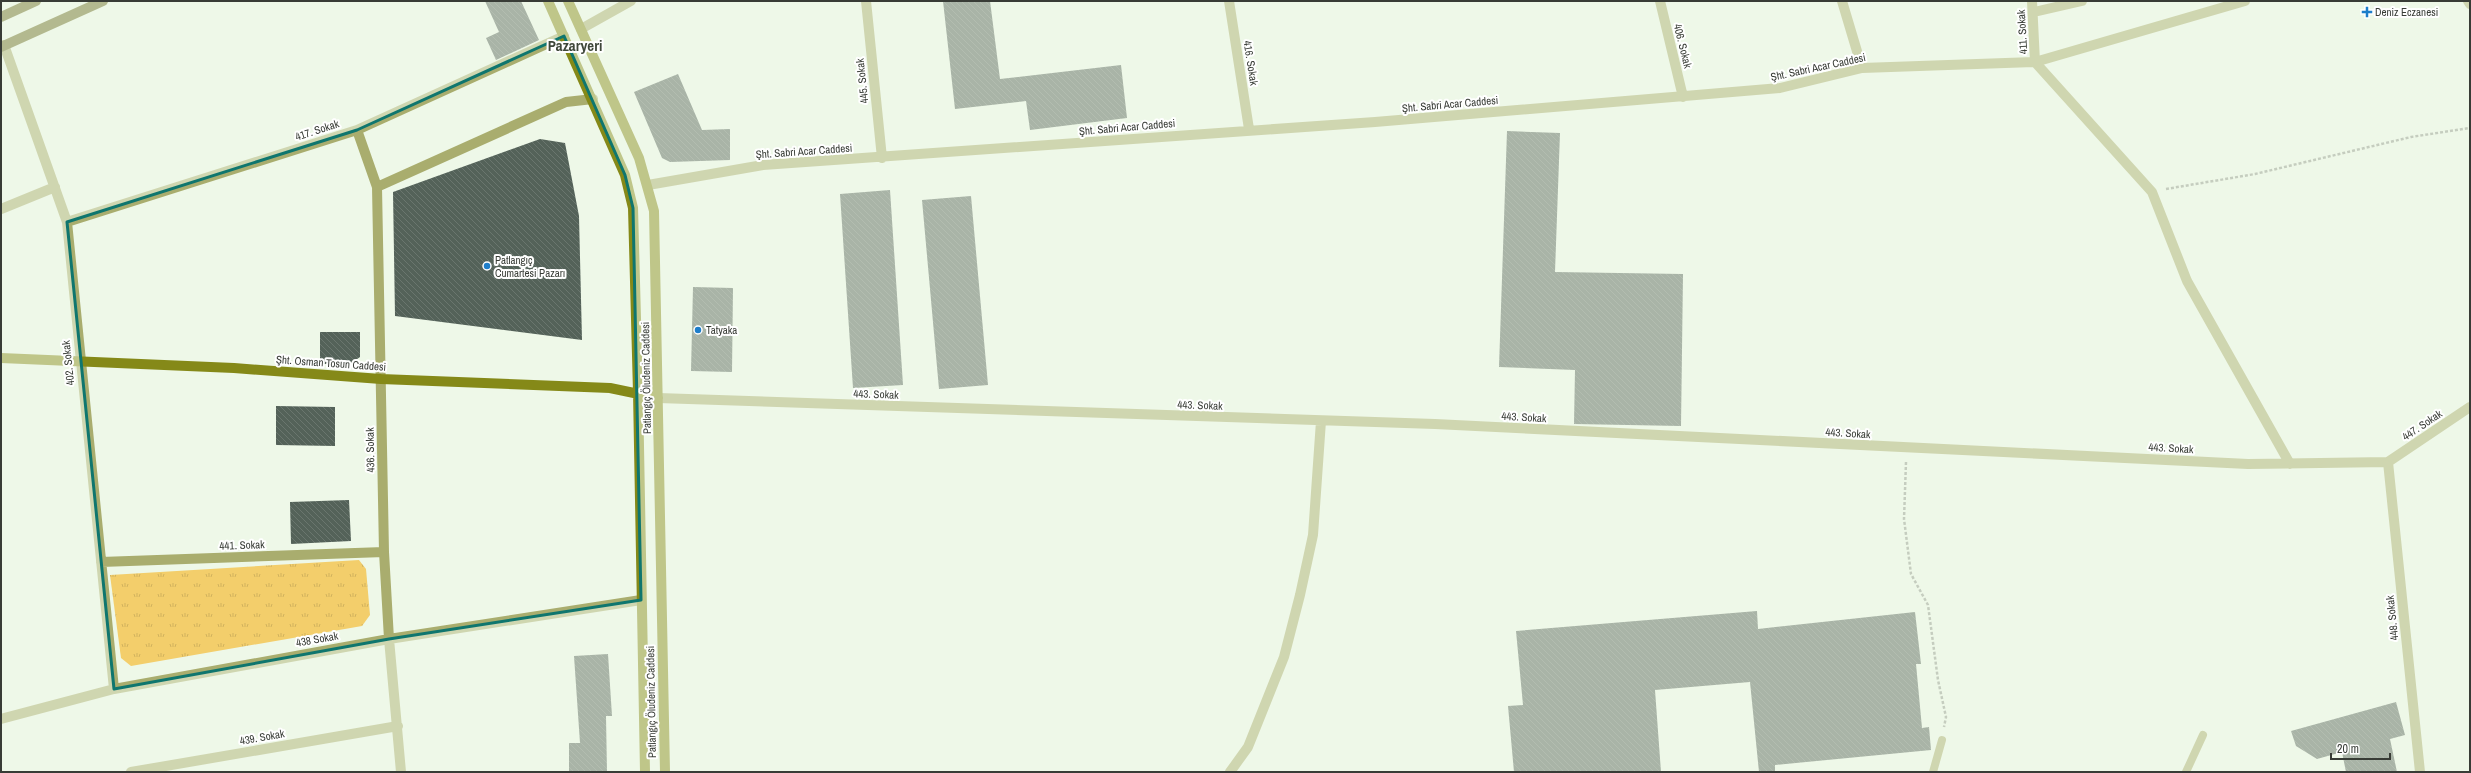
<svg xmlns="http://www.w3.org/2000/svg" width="2471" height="773" font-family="'Archivo Narrow',sans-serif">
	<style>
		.park { fill: url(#park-tufts) }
		.building { fill: url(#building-back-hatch) }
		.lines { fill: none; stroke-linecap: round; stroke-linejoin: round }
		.path { stroke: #939a8f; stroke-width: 2.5; stroke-dasharray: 3 2; stroke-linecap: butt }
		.lane { stroke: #a9ad6e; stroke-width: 8 }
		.street { stroke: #a9ad6e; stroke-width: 10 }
		.secondary { stroke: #858918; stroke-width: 10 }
		.primary { stroke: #6a6e24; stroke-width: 10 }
		.marked { fill: none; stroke: #0f766e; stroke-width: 3; stroke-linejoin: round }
		.poi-dot { fill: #1e7eca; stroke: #fff; stroke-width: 1.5 }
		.labels { text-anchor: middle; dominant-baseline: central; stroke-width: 4; stroke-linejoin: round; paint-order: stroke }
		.poi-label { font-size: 11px; fill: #383c36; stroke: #fff; text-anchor: start }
		.street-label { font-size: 11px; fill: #383c36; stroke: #fff }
		.district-label { font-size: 15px; font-weight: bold; fill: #3f473a; stroke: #fff }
	</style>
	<defs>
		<pattern id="park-tufts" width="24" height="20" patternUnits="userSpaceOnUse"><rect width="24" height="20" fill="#f3ce6b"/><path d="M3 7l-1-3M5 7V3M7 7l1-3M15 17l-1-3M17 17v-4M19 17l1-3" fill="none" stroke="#d1b25d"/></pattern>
		<pattern id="building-back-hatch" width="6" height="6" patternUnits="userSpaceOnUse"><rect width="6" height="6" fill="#546259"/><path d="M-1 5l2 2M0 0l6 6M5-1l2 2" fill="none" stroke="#6a766e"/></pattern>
	</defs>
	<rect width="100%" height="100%" fill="#eef8e8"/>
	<path class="park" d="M 359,560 L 366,569 L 370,615 L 362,626 L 131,666 L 121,658 L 110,575 Z"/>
	<path class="building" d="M 485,1 L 521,1 L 539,40 L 496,60 L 486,38 L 499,32 Z
		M 943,1 L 990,1 L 1000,79 L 1121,65 L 1127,118 L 1030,130 L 1026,101 L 955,109 Z
		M 678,74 L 702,130 L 730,129 L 730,160 L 670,162 L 662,158 L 634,92 Z
		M 1507,131 L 1560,133 L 1555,272 L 1683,274 L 1681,426 L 1574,424 L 1575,370 L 1499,367 Z
		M 540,139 L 565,143 L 579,216 L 582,340 L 395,316 L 393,192 Z
		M 890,190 L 903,385 L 853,388 L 840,194 Z
		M 971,196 L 988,385 L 939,389 L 922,200 Z
		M 693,287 L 733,288 L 732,372 L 691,371 Z
		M 320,332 L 360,332 L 360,357 L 350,364 L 320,364 Z
		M 276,406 L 335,407 L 335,446 L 276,445 Z
		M 349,500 L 351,541 L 291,544 L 290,502 Z
		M 1757,611 L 1758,629 L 1915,612 L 1921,664 L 1916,664 L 1922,728 L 1929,727 L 1931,750 L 1775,765 L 1775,772 L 1759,772 L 1750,682 L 1655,690 L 1661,772 L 1514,772 L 1508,706 L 1523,705 L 1516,631 Z
		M 608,654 L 612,716 L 606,716 L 607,772 L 569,772 L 569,743 L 580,743 L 574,656 Z
		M 2396,702 L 2405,735 L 2390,739 L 2397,772 L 2346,772 L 2342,752 L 2317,759 L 2296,746 L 2291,731 Z"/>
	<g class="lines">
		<path class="path" d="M 2166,189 L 2255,174 L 2411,137 L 2470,128
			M 1906,462 L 1904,519 L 1911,574 L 1928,605 L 1938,680 L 1946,717 L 1944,727"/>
		<path class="lane" d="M 1933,772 L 1942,740
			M 2186,772 L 2203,735"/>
		<path class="street" d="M 866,1 L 882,158
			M 1229,1 L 1249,129
			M 1660,1 L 1683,97
			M 1842,1 L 1862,68
			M 2032,1 L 2035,62 L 2152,192 L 2187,281 L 2290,464
			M 2468,1 L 2470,4
			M 2034,12 L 2082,1
			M 581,29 L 631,1
			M 4,45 L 67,222 L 114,689
			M 357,130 L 377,187 L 384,552 L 389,639 L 401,772
			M 648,185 L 763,165 L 1375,122 L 1780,88 L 1862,68 L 2035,62 L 2245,1
			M 377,187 L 566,102 L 593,99
			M 1,209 L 55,187
			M 67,222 L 357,130 L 564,36
			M 658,398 L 1435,424 L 2248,464 L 2388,462
			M 2388,462 L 2420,772
			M 2388,462 L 2470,407
			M 101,562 L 384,552
			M 1,719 L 114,689 L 389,639 L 641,600
			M 131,772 L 398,726
			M 1230,772 L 1248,747 L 1284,657 L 1300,595 L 1313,535 L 1321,421"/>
		<path class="secondary" d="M 548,1 L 625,175 L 633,208 L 638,392 L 645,772
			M 568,1 L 639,158 L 654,211 L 665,772
			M 1,358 L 234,368 L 381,379 L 610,388 L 658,398"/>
		<path class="primary" d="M 1,17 L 36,1
			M 1,47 L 103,1"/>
	</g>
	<path d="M0 0H2471V773H0ZM 564,36 L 625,175 L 633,208 L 641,600 L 389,639 L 114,689 L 67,222 L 357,130 Z" fill="#eef8e8" fill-opacity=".55" fill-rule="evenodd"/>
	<path class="marked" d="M 564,36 L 625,175 L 633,208 L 641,600 L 389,639 L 114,689 L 67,222 L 357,130 Z"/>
	<g class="poi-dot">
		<path d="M2365 6h4v4h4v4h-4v4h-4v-4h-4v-4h4z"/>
		<circle cx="487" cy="266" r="4"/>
		<circle cx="698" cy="330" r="4"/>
	</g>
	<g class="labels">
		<g class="poi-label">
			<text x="2375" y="12">Deniz Eczanesi</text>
			<text x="495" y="260">Patlangıç<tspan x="495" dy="13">Cumartesi Pazarı</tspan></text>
			<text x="706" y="330">Tatyaka</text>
		</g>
		<g class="street-label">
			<text transform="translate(2022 32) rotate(-93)">411. Sokak</text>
			<text transform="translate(1683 46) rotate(76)">406. Sokak</text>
			<text transform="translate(1251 63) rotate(81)">416. Sokak</text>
			<text transform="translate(1818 67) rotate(-12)">Şht. Sabri Acar Caddesi</text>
			<text transform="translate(862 81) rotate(-96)">445. Sokak</text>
			<text transform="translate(1450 104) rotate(-5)">Şht. Sabri Acar Caddesi</text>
			<text transform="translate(1127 127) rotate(-5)">Şht. Sabri Acar Caddesi</text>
			<text transform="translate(317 130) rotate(-18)">417. Sokak</text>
			<text transform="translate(804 151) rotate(-4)">Şht. Sabri Acar Caddesi</text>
			<text transform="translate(68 363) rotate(-96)">402. Sokak</text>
			<text transform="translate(331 363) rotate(4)">Şht. Osman Tosun Caddesi</text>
			<text transform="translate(646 378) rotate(-91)">Patlangıç Öludeniz Caddesi</text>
			<text transform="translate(876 394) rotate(2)">443. Sokak</text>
			<text transform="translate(1200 405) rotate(2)">443. Sokak</text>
			<text transform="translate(1524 417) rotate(3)">443. Sokak</text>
			<text transform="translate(2422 425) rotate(-34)">447. Sokak</text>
			<text transform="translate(1848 433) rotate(3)">443. Sokak</text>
			<text transform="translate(2171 448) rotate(3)">443. Sokak</text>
			<text transform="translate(370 450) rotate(-91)">436. Sokak</text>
			<text transform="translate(242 545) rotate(-2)">441. Sokak</text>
			<text transform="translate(2392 618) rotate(-96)">448. Sokak</text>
			<text transform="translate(317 639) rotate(-10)">438 Sokak</text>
			<text transform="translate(651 702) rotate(-91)">Patlangıç Öludeniz Caddesi</text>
			<text transform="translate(262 737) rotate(-10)">439. Sokak</text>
		</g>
		<g class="district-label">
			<text x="575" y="45">Pazaryeri</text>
		</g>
	</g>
	<rect width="2471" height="773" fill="none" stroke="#383c36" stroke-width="4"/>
	<path d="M2331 753v6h59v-6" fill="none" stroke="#383c36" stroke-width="2"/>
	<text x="2337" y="753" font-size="12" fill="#383c36" stroke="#ffffff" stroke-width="3" paint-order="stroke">20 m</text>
</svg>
